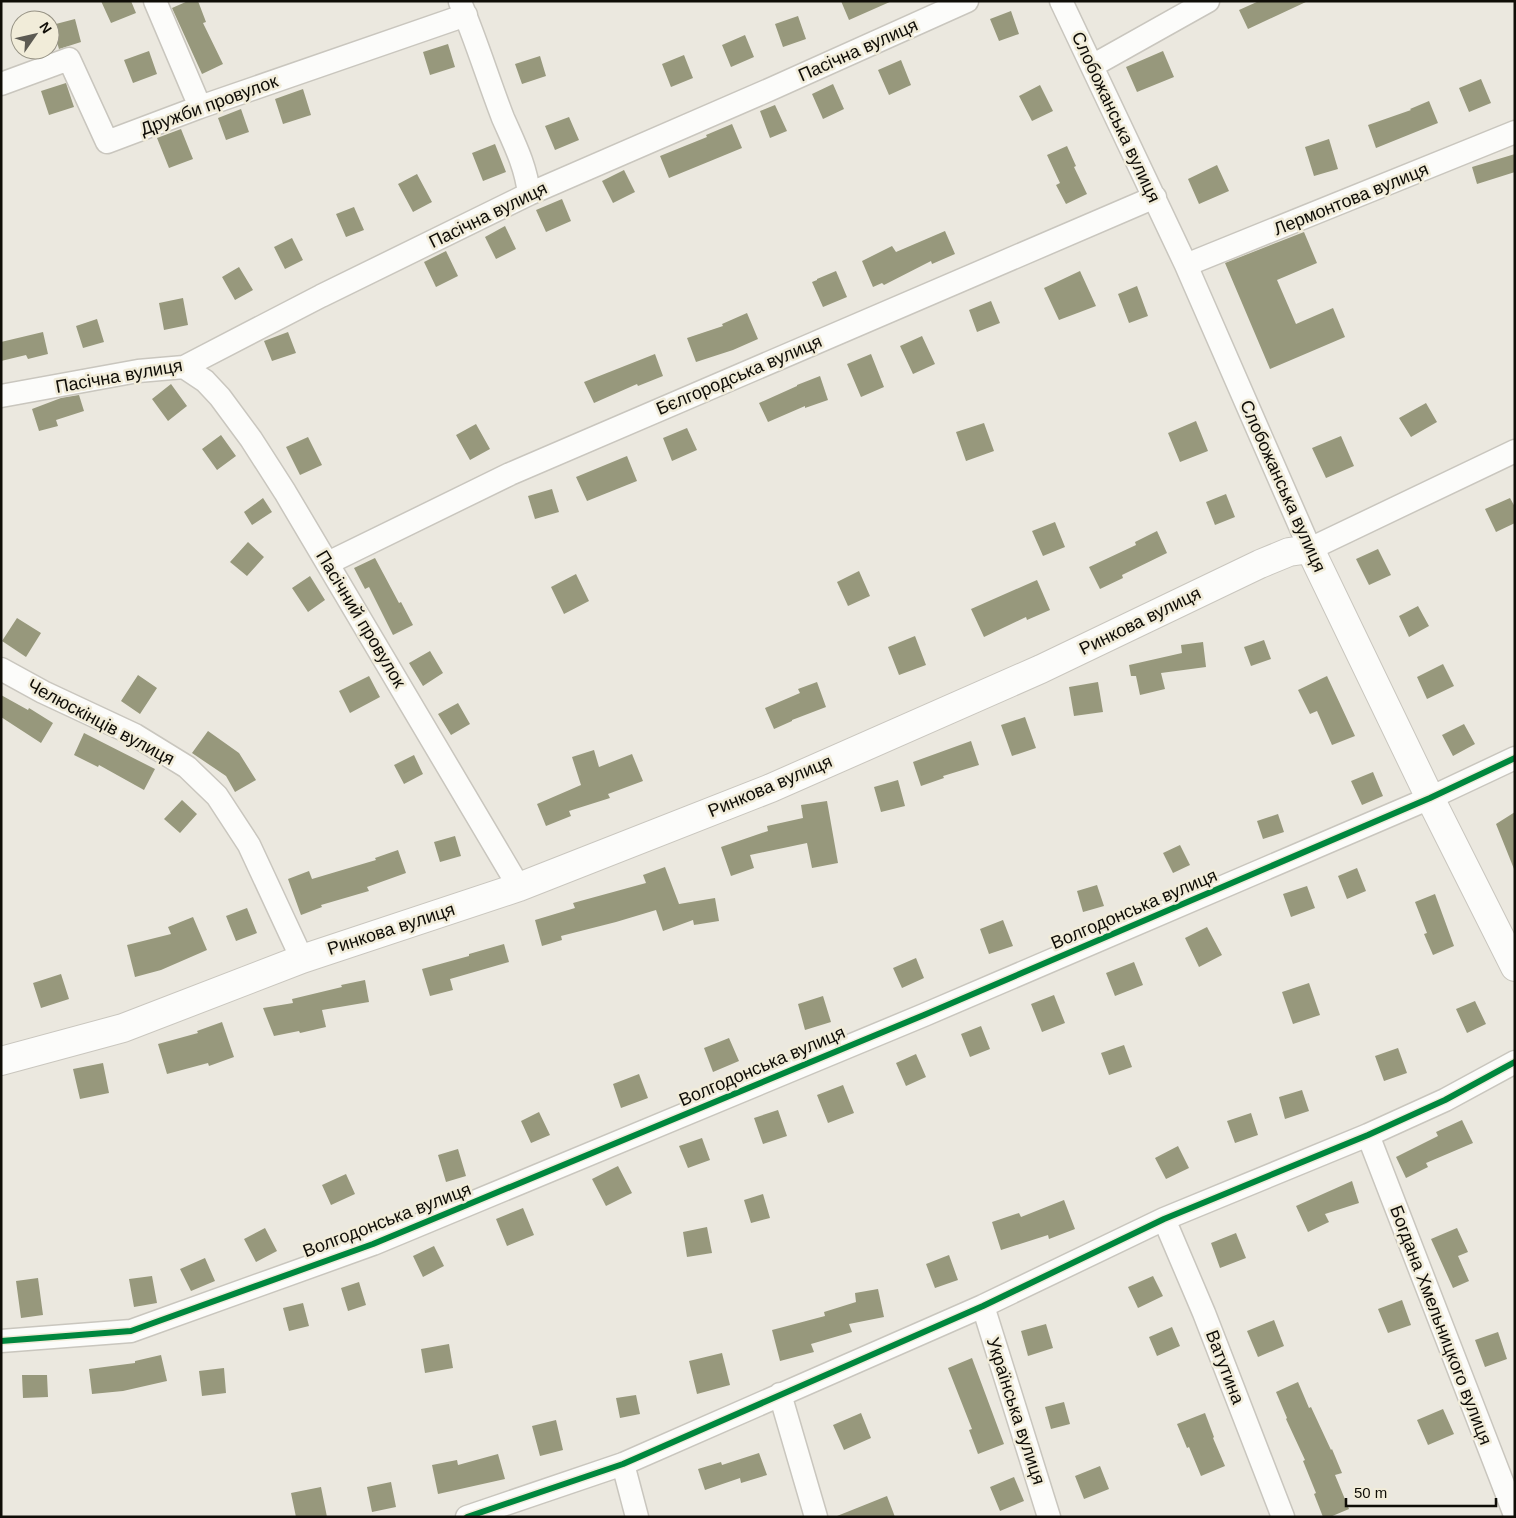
<svg xmlns="http://www.w3.org/2000/svg" width="1516" height="1518" font-family="Arial,sans-serif">
	<style>
		.building { fill: #97987c }
		.lines { fill: none; stroke-linecap: round; stroke-linejoin: round }
		.minor-casing { stroke: #c9c6be; stroke-width: 25 }
		.major-casing { stroke: #c9c6be; stroke-width: 30 }
		.minor { stroke: #fcfcfa; stroke-width: 22 }
		.major { stroke: #fcfcfa; stroke-width: 28 }
		.cycleway-casing { stroke: #f1ecd9; stroke-width: 9 }
		.cycleway { stroke: #00873e; stroke-width: 6 }
		.labels { text-anchor: middle; dominant-baseline: central; stroke-width: 5; stroke-linejoin: round; paint-order: stroke }
		.street-label { font-size: 18px; fill: #0f0d07; stroke: #f1ecd9 }
	</style>
	<rect width="100%" height="100%" fill="#ebe8df"/>
	<path class="building" d="M 101,1 L 131,1 L 136,13 L 111,23 Z
		M 188,1 L 198,1 L 206,22 L 203,23 L 223,64 L 202,74 L 172,8 Z
		M 841,1 L 892,1 L 849,20 Z
		M 1259,1 L 1308,1 L 1248,29 L 1239,10 Z
		M 1011,11 L 1019,34 L 999,41 L 990,19 Z
		M 798,16 L 806,39 L 783,47 L 775,24 Z
		M 75,19 L 81,42 L 59,49 L 52,25 Z
		M 745,35 L 754,57 L 731,67 L 722,45 Z
		M 448,44 L 455,67 L 430,75 L 423,52 Z
		M 149,51 L 157,74 L 133,83 L 124,60 Z
		M 1163,51 L 1174,77 L 1137,92 L 1126,67 Z
		M 684,55 L 693,78 L 671,87 L 662,64 Z
		M 540,56 L 546,76 L 522,84 L 515,64 Z
		M 901,60 L 911,85 L 889,95 L 878,70 Z
		M 1481,79 L 1491,103 L 1469,112 L 1459,88 Z
		M 66,83 L 74,107 L 49,115 L 41,91 Z
		M 833,84 L 844,109 L 823,119 L 812,94 Z
		M 1040,85 L 1053,111 L 1032,121 L 1019,96 Z
		M 303,89 L 311,115 L 283,124 L 275,99 Z
		M 1429,101 L 1438,123 L 1376,148 L 1368,125 L 1411,110 L 1410,109 Z
		M 775,105 L 787,131 L 770,138 L 760,111 Z
		M 241,109 L 249,132 L 226,140 L 218,118 Z
		M 569,117 L 579,140 L 555,150 L 545,126 Z
		M 732,124 L 742,148 L 669,178 L 660,156 L 707,137 L 706,135 Z
		M 181,129 L 193,159 L 169,168 L 157,138 Z
		M 1329,139 L 1338,169 L 1314,176 L 1305,147 Z
		M 495,144 L 506,172 L 483,181 L 472,153 Z
		M 1067,146 L 1076,166 L 1074,167 L 1087,194 L 1066,204 L 1056,185 L 1060,183 L 1047,155 Z
		M 1515,154 L 1515,172 L 1477,184 L 1472,167 Z
		M 1217,165 L 1229,191 L 1199,204 L 1188,179 Z
		M 624,170 L 635,192 L 613,203 L 602,181 Z
		M 417,174 L 432,202 L 413,212 L 398,184 Z
		M 562,199 L 571,221 L 546,232 L 536,210 Z
		M 354,207 L 364,230 L 346,237 L 336,214 Z
		M 505,226 L 516,249 L 496,259 L 485,237 Z
		M 945,231 L 955,254 L 932,264 L 931,261 L 884,285 L 882,283 L 873,287 L 862,261 L 892,246 L 896,252 Z
		M 1304,232 L 1317,263 L 1277,280 L 1296,324 L 1333,308 L 1345,337 L 1270,369 L 1225,263 Z
		M 292,238 L 303,260 L 285,269 L 274,247 Z
		M 446,251 L 458,276 L 436,287 L 424,262 Z
		M 239,267 L 253,290 L 235,300 L 222,277 Z
		M 836,271 L 847,297 L 823,307 L 812,282 L 817,280 L 817,279 Z
		M 1080,271 L 1096,306 L 1059,320 L 1044,288 Z
		M 1137,286 L 1148,316 L 1129,323 L 1118,294 Z
		M 183,298 L 188,325 L 164,330 L 159,303 Z
		M 991,301 L 1000,323 L 977,332 L 969,310 Z
		M 747,313 L 758,339 L 733,350 L 696,362 L 687,338 L 723,326 L 722,324 Z
		M 97,319 L 104,342 L 83,348 L 76,326 Z
		M 43,332 L 48,354 L 28,359 L 26,355 L 1,361 L 1,342 Z
		M 288,332 L 296,353 L 272,361 L 264,341 Z
		M 922,336 L 935,364 L 913,374 L 900,346 Z
		M 655,354 L 663,376 L 638,386 L 637,384 L 594,403 L 584,382 Z
		M 871,354 L 884,387 L 861,397 L 847,364 Z
		M 820,376 L 828,400 L 805,408 L 805,406 L 768,422 L 759,403 L 797,386 L 797,385 Z
		M 171,384 L 187,406 L 168,421 L 152,399 Z
		M 79,395 L 84,411 L 56,420 L 58,426 L 39,431 L 32,409 L 61,398 Z
		M 1426,403 L 1437,422 L 1411,437 L 1399,418 Z
		M 1196,421 L 1208,451 L 1180,462 L 1168,433 Z
		M 984,423 L 994,451 L 966,461 L 956,432 Z
		M 476,424 L 490,449 L 470,460 L 456,435 Z
		M 687,428 L 697,450 L 672,461 L 663,438 Z
		M 221,435 L 236,456 L 217,470 L 202,449 Z
		M 1341,436 L 1354,466 L 1326,478 L 1312,448 Z
		M 308,437 L 322,465 L 300,475 L 286,447 Z
		M 627,456 L 637,481 L 587,501 L 576,477 Z
		M 552,489 L 559,512 L 535,519 L 528,496 Z
		M 1226,494 L 1235,517 L 1215,525 L 1206,502 Z
		M 263,498 L 272,512 L 252,525 L 244,512 Z
		M 1510,498 L 1515,507 L 1515,523 L 1496,532 L 1485,509 Z
		M 1055,522 L 1065,547 L 1043,556 L 1032,531 Z
		M 1157,531 L 1167,553 L 1122,575 L 1123,578 L 1100,589 L 1089,567 L 1136,545 L 1135,542 Z
		M 248,542 L 264,557 L 247,576 L 230,562 Z
		M 1378,549 L 1391,575 L 1369,585 L 1356,559 Z
		M 375,558 L 399,603 L 401,602 L 413,625 L 393,635 L 369,587 L 365,589 L 354,568 Z
		M 859,571 L 870,596 L 848,606 L 837,582 Z
		M 576,574 L 589,601 L 564,614 L 551,587 Z
		M 310,576 L 325,600 L 308,612 L 292,588 Z
		M 1037,580 L 1050,610 L 1027,620 L 1026,617 L 984,637 L 971,609 Z
		M 1418,606 L 1429,626 L 1409,637 L 1399,616 Z
		M 17,618 L 41,633 L 26,657 L 2,641 Z
		M 915,636 L 926,665 L 899,675 L 888,647 Z
		M 1264,640 L 1271,659 L 1251,666 L 1244,647 Z
		M 1203,642 L 1206,667 L 1161,673 L 1165,689 L 1140,695 L 1136,676 L 1131,676 L 1129,665 L 1182,653 L 1181,645 Z
		M 430,651 L 443,673 L 423,686 L 409,663 Z
		M 1443,664 L 1454,686 L 1427,699 L 1417,677 Z
		M 138,675 L 157,688 L 140,714 L 121,701 Z
		M 369,676 L 380,697 L 350,713 L 339,691 Z
		M 1327,676 L 1355,736 L 1332,745 L 1317,711 L 1310,714 L 1298,690 Z
		M 817,682 L 826,707 L 792,720 L 792,721 L 774,729 L 765,708 L 800,693 L 798,689 Z
		M 1098,682 L 1103,712 L 1074,716 L 1069,687 Z
		M 1,695 L 28,710 L 29,708 L 53,723 L 41,743 L 1,717 Z
		M 458,703 L 470,724 L 451,735 L 438,714 Z
		M 1025,717 L 1036,748 L 1012,756 L 1001,725 Z
		M 1464,724 L 1475,744 L 1453,756 L 1442,735 Z
		M 208,731 L 239,753 L 256,780 L 235,792 L 226,776 L 192,753 Z
		M 84,733 L 155,769 L 144,790 L 99,765 L 98,767 L 74,755 Z
		M 971,741 L 979,765 L 943,776 L 944,778 L 921,786 L 913,762 Z
		M 594,750 L 599,767 L 632,754 L 643,781 L 608,794 L 610,798 L 569,811 L 571,816 L 546,826 L 537,804 L 581,785 L 572,757 Z
		M 414,755 L 423,774 L 404,784 L 394,765 Z
		M 1373,772 L 1383,796 L 1362,805 L 1351,781 Z
		M 898,780 L 905,806 L 881,812 L 874,787 Z
		M 182,800 L 197,814 L 180,833 L 164,819 Z
		M 827,801 L 838,863 L 812,868 L 807,843 L 750,855 L 754,868 L 731,876 L 721,847 L 768,831 L 767,826 L 803,818 L 801,805 Z
		M 1515,812 L 1515,869 L 1514,869 L 1496,824 Z
		M 1278,814 L 1284,832 L 1263,839 L 1257,821 Z
		M 455,836 L 461,856 L 440,862 L 434,842 Z
		M 1180,845 L 1190,865 L 1173,873 L 1163,853 Z
		M 398,850 L 406,873 L 367,887 L 369,891 L 321,905 L 322,907 L 301,915 L 288,879 L 309,871 L 312,879 L 376,860 L 375,858 Z
		M 665,867 L 679,904 L 715,898 L 719,921 L 694,925 L 693,920 L 663,931 L 656,910 L 616,922 L 561,936 L 562,940 L 542,946 L 535,920 L 575,908 L 573,903 L 646,883 L 643,875 Z
		M 1357,868 L 1366,891 L 1347,899 L 1338,876 Z
		M 1097,885 L 1104,906 L 1083,912 L 1077,891 Z
		M 1307,886 L 1315,908 L 1291,917 L 1283,894 Z
		M 1435,894 L 1454,946 L 1433,955 L 1424,934 L 1427,933 L 1415,902 Z
		M 247,908 L 257,933 L 236,941 L 226,916 Z
		M 193,917 L 207,950 L 161,970 L 135,977 L 127,945 L 171,934 L 168,927 Z
		M 1003,920 L 1013,946 L 989,954 L 980,929 Z
		M 1207,927 L 1222,955 L 1199,967 L 1185,938 Z
		M 504,944 L 509,962 L 450,979 L 453,990 L 430,996 L 422,969 L 469,956 L 469,954 Z
		M 916,958 L 924,978 L 902,988 L 893,968 Z
		M 1134,962 L 1143,985 L 1115,996 L 1106,973 Z
		M 61,974 L 69,999 L 41,1008 L 33,983 Z
		M 365,980 L 369,1002 L 322,1010 L 326,1027 L 300,1033 L 299,1031 L 274,1036 L 263,1008 L 293,1003 L 292,999 L 342,987 L 341,985 Z
		M 1309,983 L 1320,1015 L 1293,1024 L 1282,992 Z
		M 1054,995 L 1065,1023 L 1042,1032 L 1031,1004 Z
		M 823,996 L 831,1022 L 805,1030 L 798,1004 Z
		M 1475,1001 L 1486,1024 L 1467,1033 L 1456,1009 Z
		M 222,1022 L 234,1057 L 209,1066 L 208,1063 L 167,1074 L 158,1044 L 198,1033 L 197,1031 Z
		M 981,1026 L 990,1049 L 970,1057 L 961,1034 Z
		M 729,1038 L 739,1061 L 713,1072 L 704,1048 Z
		M 1124,1045 L 1132,1067 L 1109,1075 L 1101,1053 Z
		M 1398,1048 L 1407,1073 L 1384,1081 L 1375,1056 Z
		M 916,1054 L 926,1077 L 906,1086 L 896,1063 Z
		M 103,1063 L 109,1093 L 80,1099 L 73,1069 Z
		M 639,1074 L 648,1098 L 621,1108 L 613,1084 Z
		M 843,1085 L 854,1113 L 828,1123 L 817,1095 Z
		M 1302,1090 L 1309,1111 L 1285,1119 L 1279,1097 Z
		M 778,1110 L 787,1136 L 763,1144 L 754,1118 Z
		M 539,1112 L 550,1135 L 531,1143 L 521,1121 Z
		M 1251,1113 L 1258,1135 L 1235,1143 L 1227,1121 Z
		M 1462,1120 L 1473,1143 L 1426,1163 L 1428,1167 L 1406,1178 L 1396,1157 L 1438,1136 L 1436,1132 Z
		M 702,1138 L 710,1160 L 688,1168 L 679,1146 Z
		M 1178,1146 L 1189,1168 L 1166,1179 L 1155,1158 Z
		M 458,1149 L 466,1176 L 446,1182 L 438,1155 Z
		M 618,1166 L 632,1193 L 606,1206 L 592,1179 Z
		M 346,1174 L 355,1194 L 331,1205 L 322,1185 Z
		M 1352,1181 L 1359,1203 L 1325,1214 L 1329,1222 L 1308,1232 L 1296,1206 Z
		M 763,1194 L 770,1218 L 751,1223 L 744,1200 Z
		M 1064,1200 L 1075,1229 L 1049,1239 L 1048,1235 L 1001,1250 L 992,1222 L 1019,1213 L 1021,1217 Z
		M 523,1208 L 534,1235 L 507,1246 L 496,1219 Z
		M 707,1227 L 712,1253 L 687,1257 L 683,1232 Z
		M 265,1228 L 277,1251 L 256,1262 L 244,1239 Z
		M 1457,1228 L 1468,1252 L 1458,1256 L 1469,1281 L 1453,1288 L 1431,1239 Z
		M 1236,1233 L 1246,1258 L 1220,1268 L 1211,1243 Z
		M 434,1246 L 444,1266 L 423,1277 L 413,1256 Z
		M 949,1255 L 958,1280 L 935,1288 L 926,1264 Z
		M 205,1258 L 215,1281 L 191,1291 L 180,1269 Z
		M 152,1276 L 157,1303 L 134,1307 L 129,1279 Z
		M 1153,1276 L 1163,1296 L 1138,1308 L 1128,1287 Z
		M 38,1278 L 43,1315 L 21,1318 L 16,1281 Z
		M 359,1282 L 366,1305 L 348,1311 L 341,1288 Z
		M 878,1289 L 884,1317 L 849,1324 L 852,1332 L 811,1344 L 814,1352 L 780,1361 L 772,1330 L 825,1316 L 824,1312 L 856,1302 L 855,1293 Z
		M 1402,1300 L 1411,1325 L 1388,1333 L 1378,1309 Z
		M 303,1303 L 309,1326 L 289,1331 L 283,1308 Z
		M 1274,1320 L 1284,1346 L 1258,1357 L 1247,1331 Z
		M 1046,1324 L 1053,1348 L 1028,1356 L 1021,1331 Z
		M 1172,1327 L 1180,1346 L 1157,1356 L 1149,1337 Z
		M 1498,1332 L 1507,1359 L 1485,1367 L 1475,1340 Z
		M 449,1344 L 453,1368 L 425,1373 L 421,1349 Z
		M 722,1353 L 730,1385 L 697,1394 L 689,1361 Z
		M 161,1355 L 167,1381 L 123,1391 L 92,1394 L 89,1369 L 135,1363 L 135,1361 Z
		M 972,1358 L 1004,1444 L 978,1454 L 969,1430 L 972,1429 L 948,1368 Z
		M 224,1368 L 226,1393 L 202,1396 L 199,1371 Z
		M 22,1375 L 47,1375 L 48,1397 L 23,1398 Z
		M 1298,1382 L 1309,1408 L 1311,1407 L 1331,1450 L 1332,1449 L 1342,1473 L 1335,1475 L 1349,1509 L 1330,1517 L 1323,1517 L 1314,1494 L 1316,1493 L 1303,1461 L 1305,1460 L 1286,1419 L 1287,1418 L 1276,1392 Z
		M 636,1395 L 640,1414 L 620,1418 L 616,1398 Z
		M 1064,1402 L 1070,1424 L 1051,1429 L 1045,1407 Z
		M 1443,1409 L 1454,1434 L 1428,1445 L 1417,1420 Z
		M 861,1413 L 871,1438 L 844,1450 L 833,1425 Z
		M 1205,1413 L 1214,1437 L 1213,1438 L 1225,1466 L 1201,1476 L 1189,1447 L 1187,1448 L 1177,1424 Z
		M 556,1420 L 563,1450 L 540,1456 L 532,1426 Z
		M 759,1453 L 767,1475 L 741,1483 L 740,1478 L 705,1490 L 698,1469 L 721,1462 L 722,1465 Z
		M 498,1454 L 505,1479 L 438,1494 L 432,1465 L 457,1460 L 458,1465 Z
		M 1100,1466 L 1109,1489 L 1084,1499 L 1075,1476 Z
		M 1014,1477 L 1024,1501 L 1000,1511 L 990,1487 Z
		M 391,1482 L 396,1507 L 372,1512 L 367,1487 Z
		M 321,1487 L 327,1517 L 296,1517 L 291,1493 Z
		M 887,1496 L 895,1517 L 837,1517 L 837,1516 Z"/>
	<g class="lines">
		<defs>
			<path id="minor" d="M 155,1 L 200,107
				M 1061,1 L 1186,265 L 1310,549 L 1515,451
				M 460,2 C 476,40 488,79 503,118 C 514,143 526,166 529,194
				M 1092,66 L 1208,1
				M 1,84 L 69,59 L 107,142 L 200,107 L 466,15
				M 1186,265 L 1515,132
				M 184,367 L 205,381 L 220,397 L 251,439 L 285,492 L 519,887
				M 1,396 L 138,371 L 184,367 L 321,296 L 529,194 L 771,89 L 967,1
				M 328,563 L 510,474 L 1155,197
				M 1,669 L 43,692 L 135,735 L 187,767 L 217,796 L 249,845 L 302,959
				M 1368,1135 L 1515,1515
				M 1164,1219 L 1204,1313 L 1283,1517
				M 983,1306 L 1049,1517
				M 1,1341 L 131,1331 L 373,1244 L 924,1015 L 1430,798 L 1515,758
				M 780,1394 L 816,1517
				M 623,1464 L 637,1517
				M 467,1517 L 623,1464 L 983,1306 L 1164,1219 L 1368,1135 L 1445,1100 L 1515,1062"/>
			<path id="major" d="M 1,1061 L 123,1028 L 302,959 L 519,887 L 771,788 L 1041,669 L 1260,564 L 1289,552 L 1310,549 L 1430,798 L 1515,967"/>
		</defs>
		<use href="#minor" class="minor-casing"/>
		<use href="#major" class="major-casing"/>
		<use href="#minor" class="minor"/>
		<use href="#major" class="major"/>
		<defs>
			<path id="cycleway" d="M 1,1341 L 131,1331 L 373,1244 L 924,1015 L 1430,798 L 1515,758
				M 467,1517 L 623,1464 L 983,1306 L 1164,1219 L 1368,1135 L 1445,1100 L 1515,1062"/>
		</defs>
		<use href="#cycleway" class="cycleway-casing"/>
		<use href="#cycleway" class="cycleway"/>
	</g>
	<g class="labels">
		<g class="street-label">
			<text transform="translate(858 50) rotate(-24)">Пасічна вулиця</text>
			<text transform="translate(209 105) rotate(-20)">Дружби провулок</text>
			<text transform="translate(1116 117) rotate(65)">Слобожанська вулиця</text>
			<text transform="translate(1351 199) rotate(-22)">Лермонтова вулиця</text>
			<text transform="translate(488 215) rotate(-26)">Пасічна вулиця</text>
			<text transform="translate(739 375) rotate(-23)">Бєлгородська вулиця</text>
			<text transform="translate(119 376) rotate(-10)">Пасічна вулиця</text>
			<text transform="translate(1283 486) rotate(66)">Слобожанська вулиця</text>
			<text transform="translate(361 619) rotate(59)">Пасічний провулок</text>
			<text transform="translate(1140 621) rotate(-26)">Ринкова вулиця</text>
			<text transform="translate(101 722) rotate(28)">Челюскінців вулиця</text>
			<text transform="translate(770 786) rotate(-23)">Ринкова вулиця</text>
			<text transform="translate(1134 909) rotate(-23)">Волгодонська вулиця</text>
			<text transform="translate(391 929) rotate(-18)">Ринкова вулиця</text>
			<text transform="translate(762 1066) rotate(-23)">Волгодонська вулиця</text>
			<text transform="translate(387 1220) rotate(-21)">Волгодонська вулиця</text>
			<text transform="translate(1441 1325) rotate(69)">Богдана Хмельницкого вулиця</text>
			<text transform="translate(1225 1367) rotate(69)">Ватутина</text>
			<text transform="translate(1016 1411) rotate(72)">Українська вулиця</text>
		</g>
	</g>
	<rect width="1516" height="1518" fill="none" stroke="#0f0d07" stroke-width="5"/>
	<g transform="translate(35 35) rotate(56)"><circle r="24" fill="#f1ecd9" stroke="#979385"/>
	<path d="M0-4L9 19L0 12L-9 19Z" fill="#5c5a53"/>
	<text y="-8" font-size="14" font-weight="bold" text-anchor="middle" fill="#0f0d07">N</text>
	</g>
	<path d="M1346 1498v8h150v-8" fill="none" stroke="#0f0d07" stroke-width="2.5"/>
	<text x="1354" y="1498" font-size="15" fill="#0f0d07" stroke="#f1ecd9" stroke-width="4" paint-order="stroke">50 m</text>
</svg>
